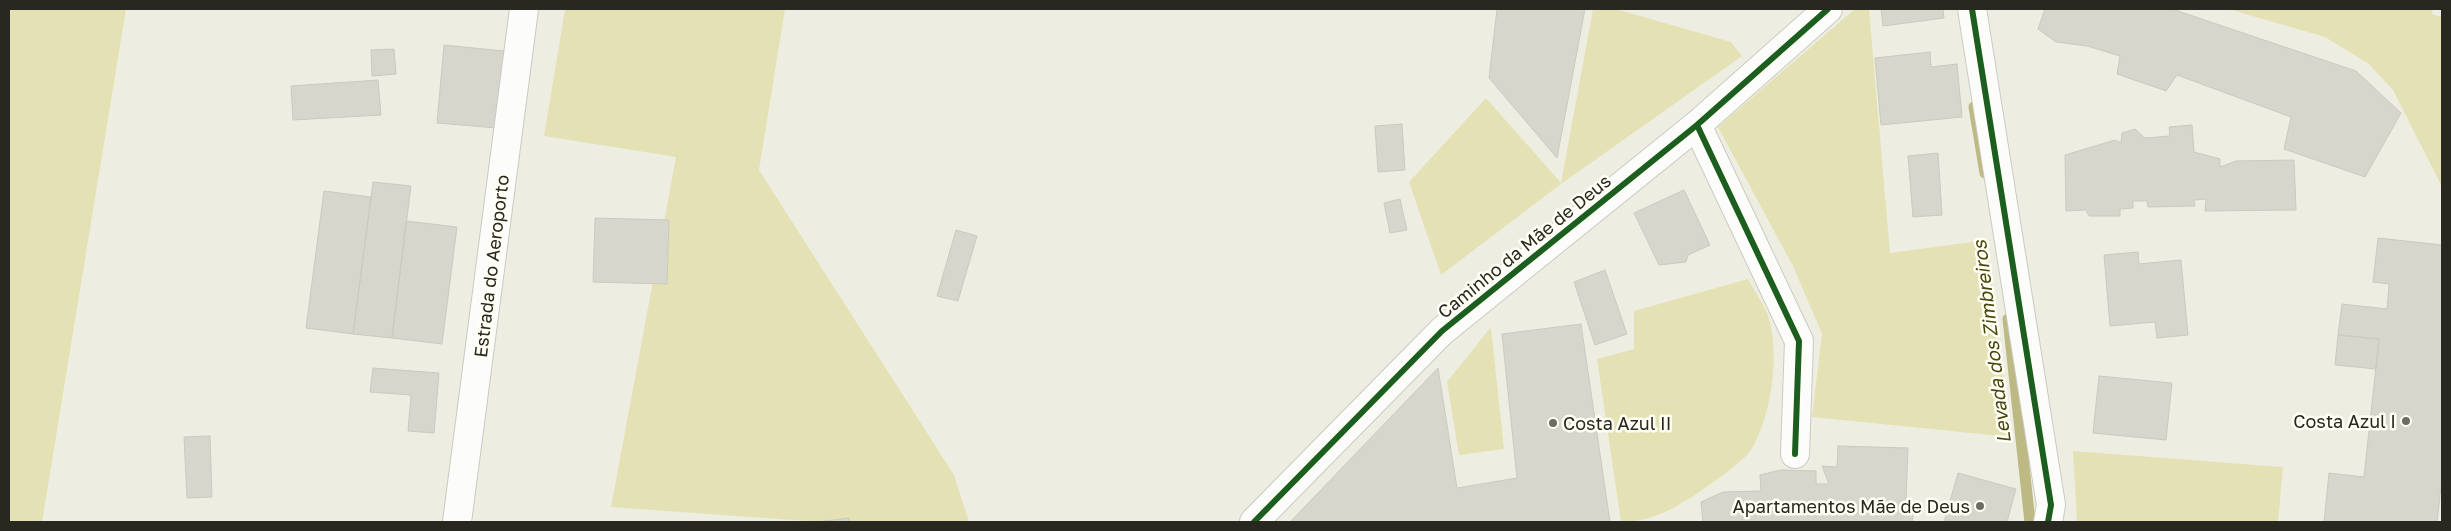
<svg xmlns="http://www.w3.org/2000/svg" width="2451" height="531" font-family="'Golos Text',sans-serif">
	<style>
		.green { fill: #e4e2b5 }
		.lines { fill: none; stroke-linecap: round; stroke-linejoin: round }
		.stream { stroke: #bcb983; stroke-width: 11 }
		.building { fill: #d6d6cd; stroke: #cacac1 }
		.street-casing { stroke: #cbcac2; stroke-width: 30 }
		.secondary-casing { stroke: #cbcac2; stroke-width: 30 }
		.street { stroke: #fcfcfb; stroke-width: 28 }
		.secondary { stroke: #fcfcfb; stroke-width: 28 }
		.cycleway-casing { stroke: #fffff6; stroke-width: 9 }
		.cycleway { stroke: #1b5e20; stroke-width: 6 }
		.poi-dot { fill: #6d6d64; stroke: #fffff6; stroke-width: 2 }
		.labels { text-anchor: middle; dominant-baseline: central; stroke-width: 5; stroke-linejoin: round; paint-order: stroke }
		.street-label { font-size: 18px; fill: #282820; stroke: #fffff6 }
		.poi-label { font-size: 18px; fill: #282820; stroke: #fffff6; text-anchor: end }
		.water-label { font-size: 19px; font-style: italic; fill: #49460c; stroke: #fffff6 }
	</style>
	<rect width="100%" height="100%" fill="#eeede2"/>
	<path class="green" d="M 9,9 L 126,9 L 42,522 L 9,522 Z
		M 565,9 L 785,9 L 759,170 L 954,475 L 969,522 L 821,522 L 611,507 L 676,157 L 544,136 Z
		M 1593,9 L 1616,9 L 1731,42 L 1742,56 L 1561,184 L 1441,275 L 1409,182 L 1486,98 L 1561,183 Z
		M 1855,9 L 1869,9 L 1890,253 L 1987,240 L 2010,437 L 1812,417 L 1822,334 L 1793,266 L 1718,127 Z
		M 2228,9 L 2433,9 L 2432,14 L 2442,17 L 2442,187 L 2393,90 L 2369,64 L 2325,37 Z
		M 1748,279 C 1755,292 1765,306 1769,319 C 1780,357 1771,417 1751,450 C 1743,462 1708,486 1695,495 C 1671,510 1650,522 1621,522 L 1597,359 L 1634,349 L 1634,311 Z
		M 1491,327 L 1504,449 L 1459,455 L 1447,382 Z
		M 2073,451 L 2283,467 L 2278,522 L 2077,522 Z"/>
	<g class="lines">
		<path class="stream" d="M 1974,107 L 1985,173
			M 2008,319 L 2030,522"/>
	</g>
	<path class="building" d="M 1497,9 L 1585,9 L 1557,158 L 1489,78 Z
		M 1881,9 L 1943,9 L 1944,18 L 1883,26 Z
		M 2045,9 L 2172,9 L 2356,71 L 2401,113 L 2365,177 L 2284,149 L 2291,117 L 2177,75 L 2166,91 L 2117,74 L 2120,56 L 2087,46 L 2056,42 L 2038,29 Z
		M 444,45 L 504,51 L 497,128 L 437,123 Z
		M 394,49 L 396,74 L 372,76 L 371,50 Z
		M 1930,52 L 1931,67 L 1957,64 L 1962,117 L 1881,125 L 1875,58 Z
		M 378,80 L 381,115 L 293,120 L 291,86 Z
		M 1402,124 L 1405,170 L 1378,172 L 1375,126 Z
		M 2192,125 L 2194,152 L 2220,159 L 2220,167 L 2236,161 L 2294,160 L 2296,210 L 2205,211 L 2206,199 L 2194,200 L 2195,206 L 2148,207 L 2147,201 L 2133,201 L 2133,208 L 2120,209 L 2120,216 L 2089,216 L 2086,210 L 2066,211 L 2065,155 L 2115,140 L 2121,143 L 2122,133 L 2135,129 L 2145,138 L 2170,136 L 2169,127 Z
		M 1938,153 L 1942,215 L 1913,217 L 1908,156 Z
		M 373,182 L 411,186 L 392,338 L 353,334 Z
		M 1684,190 L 1710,245 L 1688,255 L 1686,262 L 1659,265 L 1634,213 Z
		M 324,191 L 371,197 L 353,334 L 306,328 Z
		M 1400,199 L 1407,230 L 1390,233 L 1384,203 Z
		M 595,218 L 669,220 L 667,284 L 593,282 Z
		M 406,221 L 457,227 L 442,344 L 392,338 Z
		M 956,230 L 977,236 L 958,301 L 937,296 Z
		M 2378,238 L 2442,245 L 2442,478 L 2437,522 L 2324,522 L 2329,473 L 2364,477 L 2379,339 L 2338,335 L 2342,304 L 2387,309 L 2389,284 L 2373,282 Z
		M 2138,252 L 2139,264 L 2181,260 L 2188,335 L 2157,338 L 2155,322 L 2110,326 L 2104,255 Z
		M 1605,270 L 1627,334 L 1595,345 L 1574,282 Z
		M 1581,324 L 1610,522 L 1290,522 L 1438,368 L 1457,488 L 1517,478 L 1502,334 Z
		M 2338,335 L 2379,339 L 2376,369 L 2335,365 Z
		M 373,368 L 439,373 L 434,433 L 408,431 L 411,395 L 370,392 Z
		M 2099,376 L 2172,383 L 2166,440 L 2093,433 Z
		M 210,436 L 212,497 L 187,498 L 184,437 Z
		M 1838,446 L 1908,448 L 1906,500 L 1913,514 L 1912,522 L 1703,522 L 1701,502 L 1723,492 L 1761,491 L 1760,475 L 1780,470 L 1816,471 L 1816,484 L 1829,484 L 1822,466 L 1837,467 Z
		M 1958,473 L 2016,489 L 2007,522 L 1944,522 Z
		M 849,518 L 849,522 L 817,522 Z"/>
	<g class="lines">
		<defs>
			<path id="street" d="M 1972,9 L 2051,505 L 2048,522
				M 1697,125 L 1799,341 L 1795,454
				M 1254,522 L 1442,331 L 1697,125 L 1828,9"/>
			<path id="secondary" d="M 457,522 L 524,9"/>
		</defs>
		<use href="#street" class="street-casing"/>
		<use href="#secondary" class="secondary-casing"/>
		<use href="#street" class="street"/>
		<use href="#secondary" class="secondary"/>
		<defs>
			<path id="cycleway" d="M 1972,9 L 2051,505 L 2048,522
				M 1697,125 L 1799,341 L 1795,454
				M 1254,522 L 1442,331 L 1697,125 L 1828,9"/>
		</defs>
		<use href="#cycleway" class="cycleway-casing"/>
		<use href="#cycleway" class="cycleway"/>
	</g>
	<g class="poi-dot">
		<circle cx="2406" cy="421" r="5"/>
		<circle cx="1553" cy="423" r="5"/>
		<circle cx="1980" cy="506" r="5"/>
	</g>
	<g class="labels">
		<g class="street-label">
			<text transform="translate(1524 246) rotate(-39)">Caminho da Mãe de Deus</text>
			<text transform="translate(491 266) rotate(-83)">Estrada do Aeroporto</text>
		</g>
		<g class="poi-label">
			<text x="2396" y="421">Costa Azul I</text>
			<text x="1563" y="423" text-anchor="start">Costa Azul II</text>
			<text x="1970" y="506">Apartamentos Mãe de Deus</text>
		</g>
		<g class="water-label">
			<text transform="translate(1991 342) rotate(-97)">Levada dos Zimbreiros</text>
		</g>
	</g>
	<rect width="2451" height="531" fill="none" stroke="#282820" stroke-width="20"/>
</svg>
